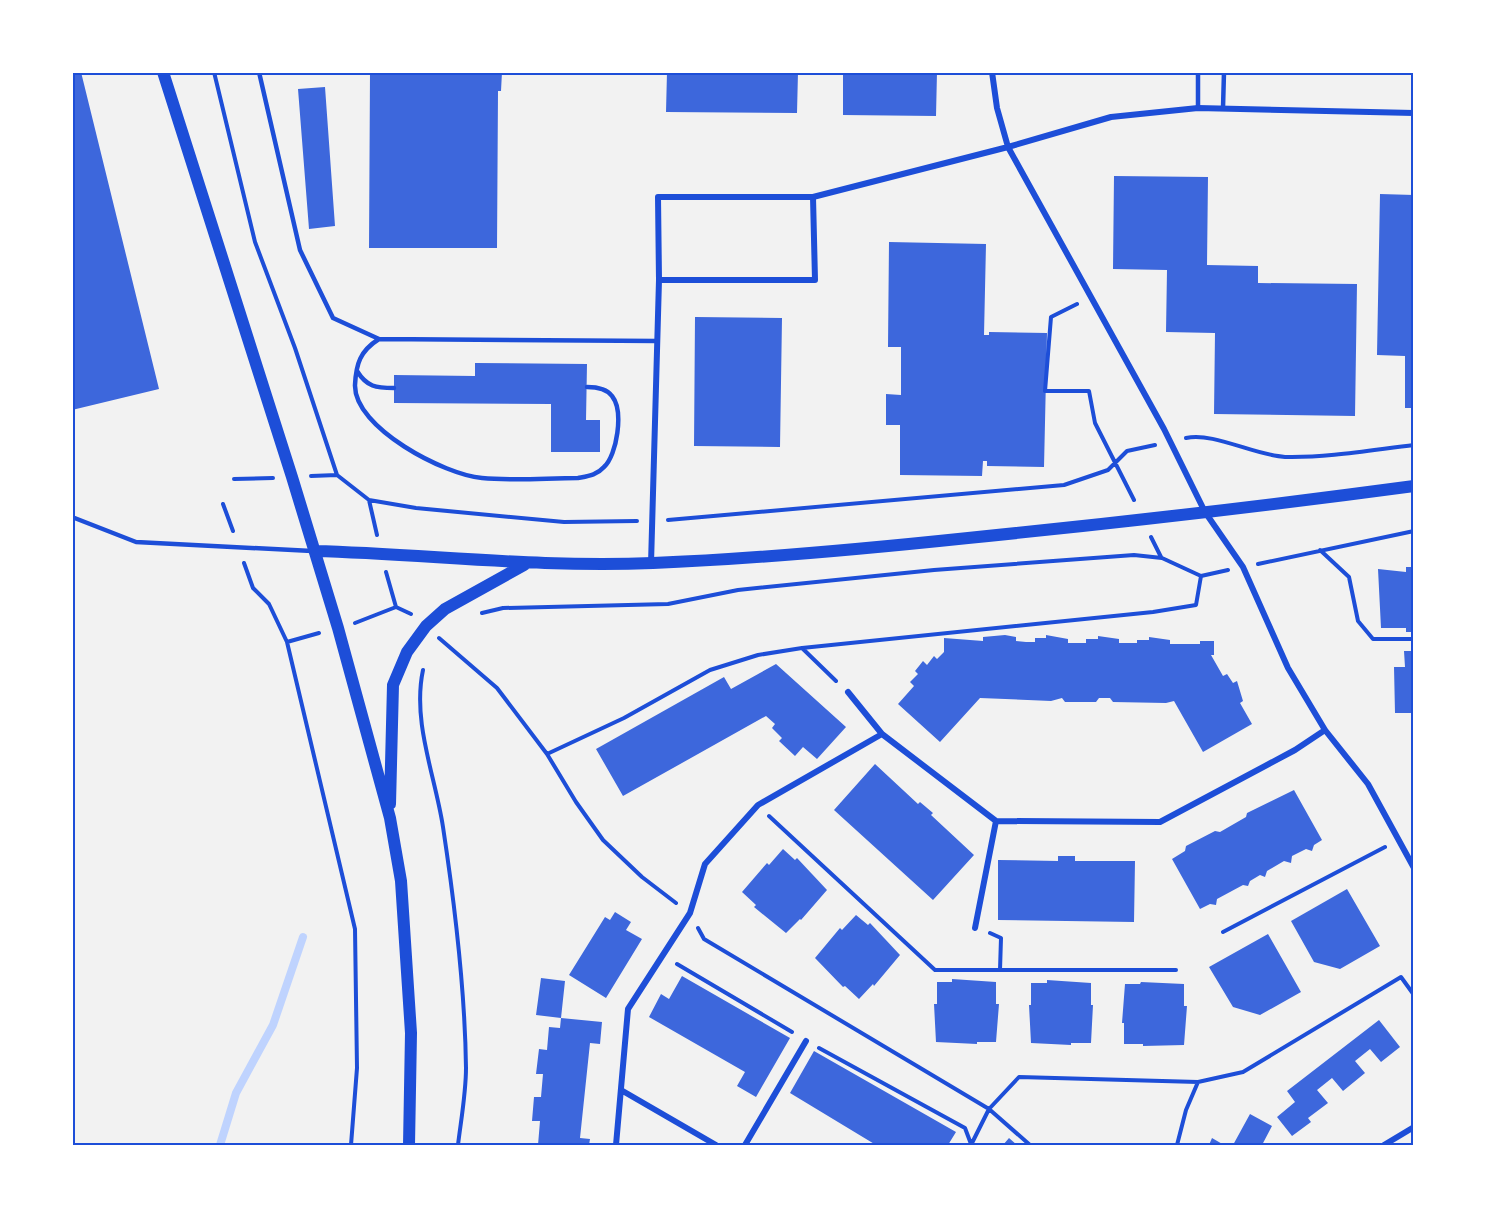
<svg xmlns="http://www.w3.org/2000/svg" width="1486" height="1217" font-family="'Libre Baskerville',serif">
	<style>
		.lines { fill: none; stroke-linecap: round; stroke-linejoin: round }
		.stream { stroke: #bfd3fe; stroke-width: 8 }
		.building { fill: #3d67dc }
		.path { stroke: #1d4ed8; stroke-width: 4 }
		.service { stroke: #1d4ed8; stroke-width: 4.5 }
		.minor { stroke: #1d4ed8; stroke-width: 6 }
		.secondary { stroke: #1d4ed8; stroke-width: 12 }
		.neatline { fill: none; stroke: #1d4ed8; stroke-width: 2 }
	</style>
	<rect width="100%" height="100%" fill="#f2f2f2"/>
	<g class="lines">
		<path class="stream" d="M 220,1145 L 236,1093 L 273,1025 L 303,937"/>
	</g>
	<path class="building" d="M 72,72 L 81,72 L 159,389 L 72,410 Z
		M 370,72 L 502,72 L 501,91 L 498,91 L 497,248 L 369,248 Z
		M 667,72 L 798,72 L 797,113 L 666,112 Z
		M 887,72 L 937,72 L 936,116 L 843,115 L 843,73 Z
		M 325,87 L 335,226 L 309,229 L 298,89 Z
		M 1114,176 L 1208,177 L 1207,265 L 1258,266 L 1258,283 L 1357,284 L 1355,416 L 1214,414 L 1215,333 L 1166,332 L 1167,270 L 1113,269 Z
		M 1380,194 L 1414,195 L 1414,408 L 1405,408 L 1405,356 L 1377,355 Z
		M 889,242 L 986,244 L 984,335 L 989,335 L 989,332 L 1047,333 L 1044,467 L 987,466 L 987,461 L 983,461 L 982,476 L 900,475 L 900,425 L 886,425 L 886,394 L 901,395 L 901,347 L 888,347 Z
		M 695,317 L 782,318 L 780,447 L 694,446 Z
		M 475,363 L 587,364 L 586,420 L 600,420 L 600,452 L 551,452 L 551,404 L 394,403 L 394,375 L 475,376 Z
		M 1406,567 L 1414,567 L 1414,632 L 1406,632 L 1406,628 L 1381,628 L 1378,569 L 1406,572 Z
		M 1005,635 L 1016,637 L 1016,641 L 1026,642 L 1035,642 L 1035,638 L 1046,638 L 1046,635 L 1068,639 L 1068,643 L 1086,643 L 1086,639 L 1098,639 L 1098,636 L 1119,639 L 1119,643 L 1137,643 L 1137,640 L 1149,640 L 1149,637 L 1170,640 L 1170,644 L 1200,644 L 1200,641 L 1214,641 L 1214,655 L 1211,655 L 1223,676 L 1227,674 L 1233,683 L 1237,681 L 1243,701 L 1240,703 L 1252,724 L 1203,752 L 1174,701 L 1166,703 L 1113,702 L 1110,698 L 1099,698 L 1096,702 L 1065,702 L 1062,698 L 1051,701 L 980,698 L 940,742 L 898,704 L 914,686 L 910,682 L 918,674 L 915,671 L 923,661 L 927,665 L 934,656 L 937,659 L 944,652 L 944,638 L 983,641 L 983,637 Z
		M 1404,651 L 1414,651 L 1414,713 L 1395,713 L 1394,667 L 1405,667 Z
		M 776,664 L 846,727 L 817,759 L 803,747 L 795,756 L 779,741 L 782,738 L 772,728 L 775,724 L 766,716 L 623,796 L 596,749 L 724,677 L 731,689 Z
		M 875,764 L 918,804 L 920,802 L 933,813 L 931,815 L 974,855 L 933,900 L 834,810 Z
		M 1294,790 L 1322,840 L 1314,845 L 1312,851 L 1306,849 L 1292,856 L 1291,863 L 1284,861 L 1267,871 L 1265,877 L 1260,875 L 1250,881 L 1248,886 L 1243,885 L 1217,899 L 1216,905 L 1210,904 L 1200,909 L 1172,859 L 1185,851 L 1186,846 L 1215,831 L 1220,832 L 1246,817 L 1247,813 Z
		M 783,849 L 795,860 L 797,858 L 827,890 L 801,920 L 800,919 L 786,933 L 754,907 L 756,905 L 742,892 L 767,863 L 769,865 Z
		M 1058,856 L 1075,856 L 1075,861 L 1135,861 L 1134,922 L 998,920 L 998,860 L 1058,861 Z
		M 1347,889 L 1380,946 L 1340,969 L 1314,962 L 1291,921 Z
		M 615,912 L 631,922 L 626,930 L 642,939 L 606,998 L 569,975 L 605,917 L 610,920 Z
		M 856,915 L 868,925 L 870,923 L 900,955 L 874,986 L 873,984 L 859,999 L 845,986 L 843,987 L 815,958 L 840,928 L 842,930 Z
		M 1268,934 L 1301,992 L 1260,1015 L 1233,1007 L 1209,967 Z
		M 682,976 L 790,1038 L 756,1097 L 737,1086 L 745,1072 L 649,1017 L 661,994 L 669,999 Z
		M 541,978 L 565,981 L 561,1018 L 536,1015 Z
		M 952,979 L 996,982 L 996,1004 L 999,1004 L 996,1042 L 977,1042 L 977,1044 L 936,1042 L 934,1004 L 937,1004 L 937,982 L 952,982 Z
		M 1047,980 L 1091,983 L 1091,1005 L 1093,1005 L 1091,1043 L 1071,1043 L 1071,1045 L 1031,1043 L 1029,1005 L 1031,1005 L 1031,983 L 1047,983 Z
		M 1141,982 L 1184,984 L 1184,1006 L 1187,1006 L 1184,1045 L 1143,1046 L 1143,1044 L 1124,1044 L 1124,1023 L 1122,1023 L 1125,984 L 1140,984 Z
		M 561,1018 L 602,1022 L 600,1044 L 590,1043 L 580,1138 L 590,1139 L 589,1145 L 538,1145 L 540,1121 L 532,1121 L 534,1097 L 541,1097 L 543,1074 L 536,1074 L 539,1049 L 547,1050 L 549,1027 L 560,1028 Z
		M 1379,1020 L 1400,1047 L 1381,1062 L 1370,1049 L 1355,1061 L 1365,1073 L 1343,1091 L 1332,1078 L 1317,1090 L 1328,1103 L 1308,1118 L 1311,1122 L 1292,1136 L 1277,1117 L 1295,1102 L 1287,1091 Z
		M 814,1051 L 956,1132 L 948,1145 L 876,1145 L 790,1093 Z
		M 1250,1114 L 1272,1126 L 1262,1145 L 1233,1145 Z
		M 1009,1138 L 1017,1145 L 1003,1145 Z
		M 1212,1138 L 1224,1145 L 1209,1145 Z"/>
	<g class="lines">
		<path class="path" d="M 214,72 L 255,242 L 295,348 L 337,475 L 369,500 L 416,508 L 564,522 L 637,521
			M 1077,304 L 1051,317 L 1045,391 L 1089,391 L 1095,423 L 1134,500
			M 1186,438 C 1214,432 1253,455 1285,457 C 1327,458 1372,450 1414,445
			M 311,476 L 337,475
			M 234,479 L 273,478
			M 369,500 L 377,535
			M 223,504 L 233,531
			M 668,520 L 1064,485 L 1108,470 L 1127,451 L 1155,445
			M 1151,537 L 1161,557
			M 1320,550 L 1349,577 L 1358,621 L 1373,639 L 1414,639
			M 244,563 L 253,588 L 269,604 L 287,642 L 355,929 L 357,1068 L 351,1145
			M 1258,564 L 1414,531
			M 386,572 L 396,607 L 411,614
			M 482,613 L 503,608 L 668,604 L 738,590 L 934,570 L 1134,555 L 1162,558 L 1201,576 L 1228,570
			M 355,623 L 396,607
			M 439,638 L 497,688 L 547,754 L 576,802 L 603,840 L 642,877 L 676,903
			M 287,642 L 319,633
			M 802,648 L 1153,612 L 1196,605 L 1201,576
			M 423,670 C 412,722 435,775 443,827 C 455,906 465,988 466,1068 C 466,1093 461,1120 458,1145
			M 547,754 L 624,718 L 710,670 L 758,655 L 802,648 L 836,681
			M 769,816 L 935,970 L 1176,970
			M 698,928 L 704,939 L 989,1109 L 1030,1145
			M 1223,932 L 1385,847
			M 990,933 L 1001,938 L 1000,970
			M 677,964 L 792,1032
			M 819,1048 L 965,1128 L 971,1144
			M 972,1143 L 989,1109 L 1019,1077 L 1198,1082 L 1243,1072 L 1401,977 L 1414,995
			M 1177,1145 L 1186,1110 L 1198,1082"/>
		<path class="service" d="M 259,72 L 300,250 L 333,318 L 379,339 L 657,341
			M 1198,108 L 1198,72
			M 1223,108 L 1224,72
			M 379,339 C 360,351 356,364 355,385 C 354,428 445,475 482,478 C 513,481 547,478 578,478 C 588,476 597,475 604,467 C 617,455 624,411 612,396 C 606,388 596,387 587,387
			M 357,371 C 367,387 376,388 394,388
			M 72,517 L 136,542 L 312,551"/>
		<path class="minor" d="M 992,72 L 997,108 L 1008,147 L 1164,429 L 1205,512 L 1243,567 L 1288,668 L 1325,730 L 1368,784 L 1414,868
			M 659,280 L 815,280 L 813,197
			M 651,564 L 659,280 L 658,197 L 813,197 L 1008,147 L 1111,117 L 1198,108 L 1414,113
			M 848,692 L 882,734
			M 975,928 L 996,821
			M 621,1090 L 716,1145
			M 616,1145 L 628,1009 L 690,913 L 705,864 L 758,805 L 882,734 L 996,821 L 1160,822 L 1295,750 L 1325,730
			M 745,1145 L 806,1041
			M 1384,1145 L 1414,1127"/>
		<path class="secondary" d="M 163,72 L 292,477 L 338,628 L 390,818 L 401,881 L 411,1033 L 409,1145
			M 315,551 C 427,554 539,568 653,563 C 758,559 863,549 968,538 C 1117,523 1265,506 1414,486
			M 390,804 L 393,685 L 407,652 L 426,626 L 445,609 L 524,565"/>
	</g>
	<rect width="1486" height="1217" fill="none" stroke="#ffffff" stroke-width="147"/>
	<rect x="74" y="74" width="1338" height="1070" class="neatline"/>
</svg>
